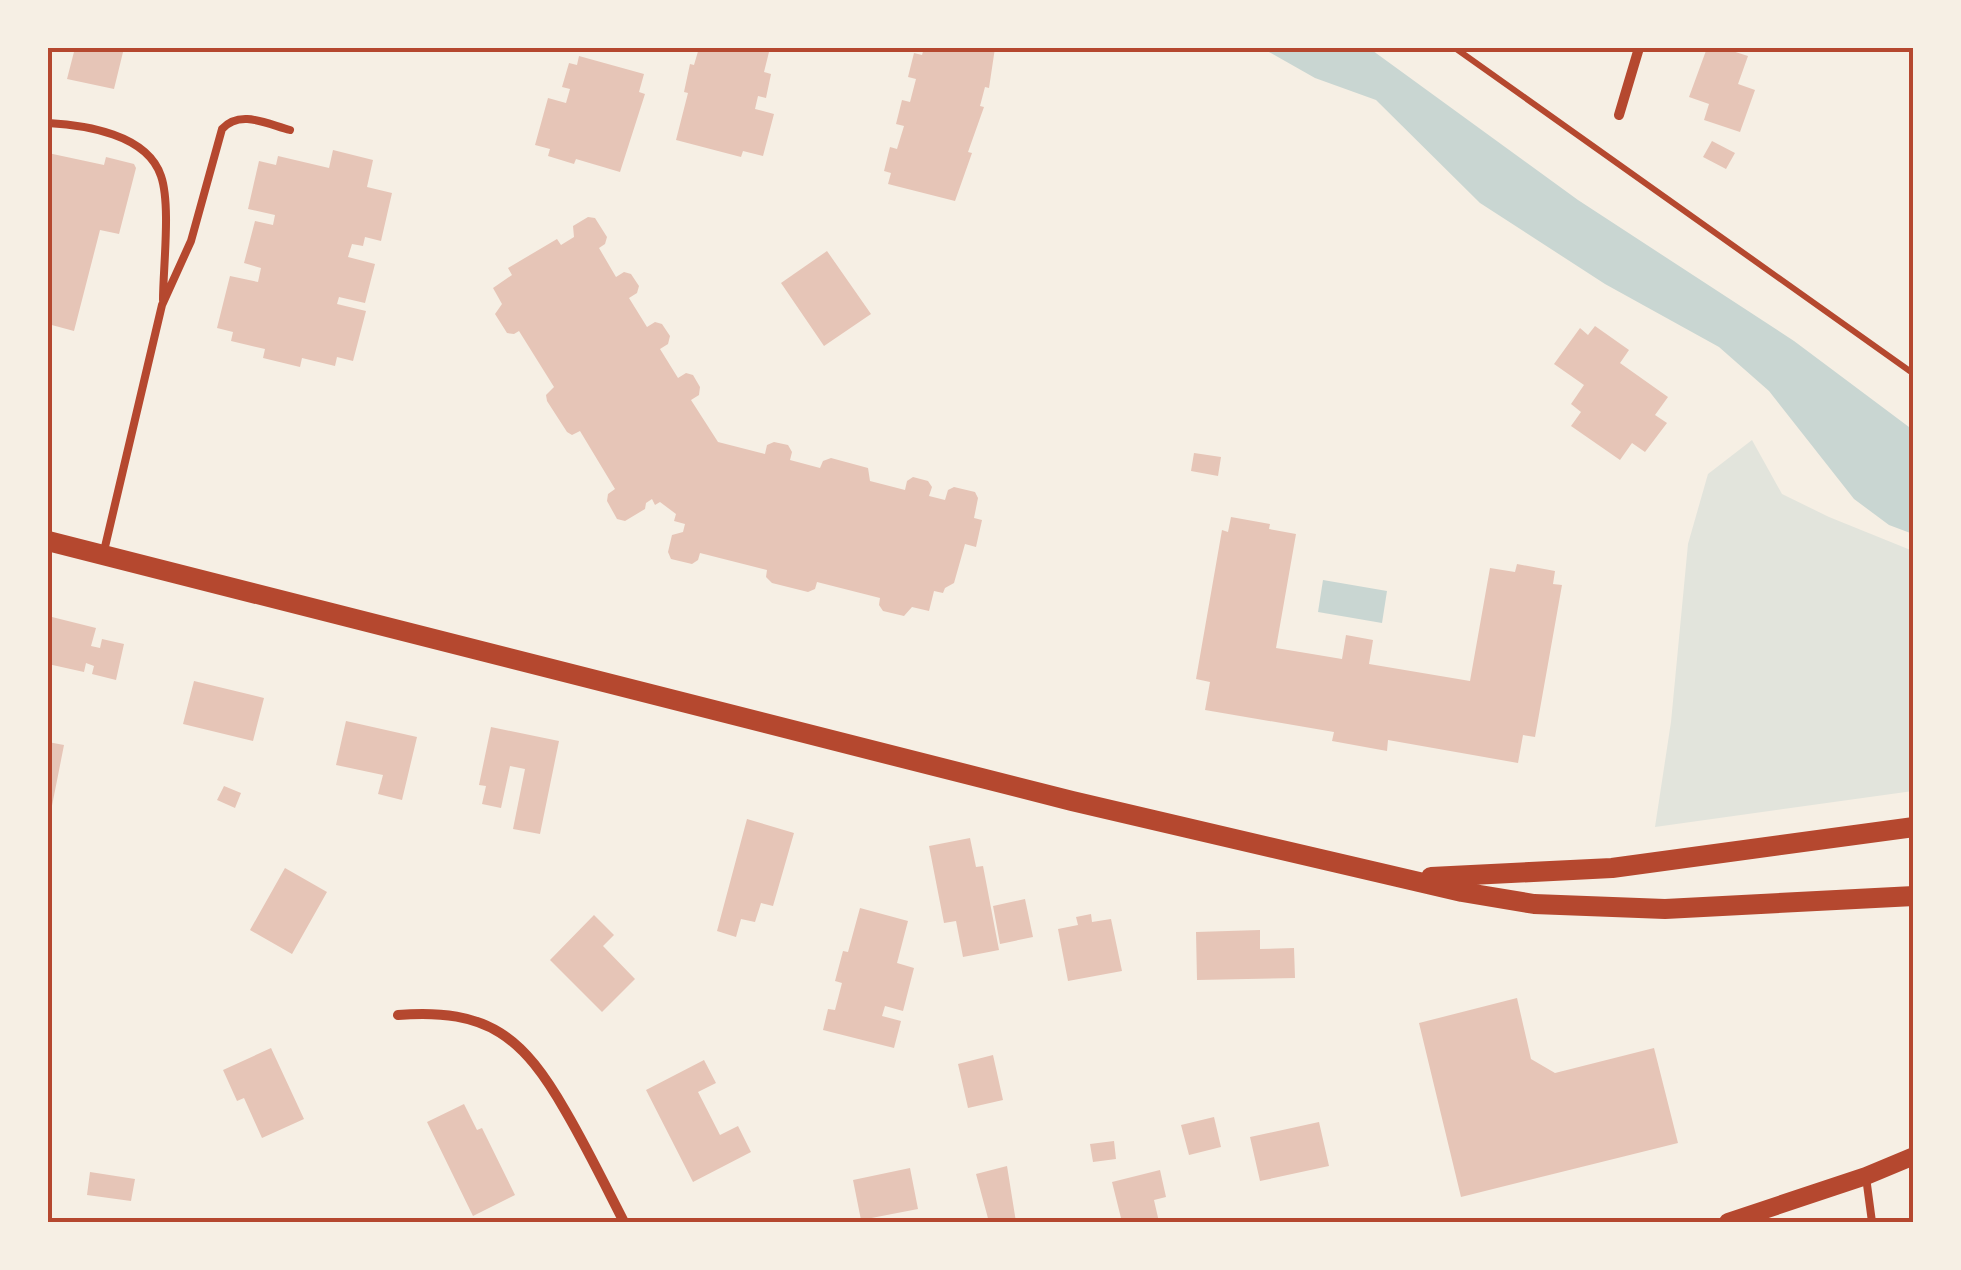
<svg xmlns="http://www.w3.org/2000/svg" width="1961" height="1270" font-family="'Asap Condensed',sans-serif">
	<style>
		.green { fill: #e2e4dc }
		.water { fill: #c9d6d2 }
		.building { fill: #e6c5b7 }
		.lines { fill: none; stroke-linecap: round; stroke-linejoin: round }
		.path { stroke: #b5482f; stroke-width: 6 }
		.service { stroke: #b5482f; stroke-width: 8 }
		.minor { stroke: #b5482f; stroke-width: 10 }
		.tertiary { stroke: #b5482f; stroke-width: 18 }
		.secondary { stroke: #b5482f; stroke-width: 20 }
		.neatline { fill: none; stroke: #b5482f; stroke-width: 4 }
	</style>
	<rect width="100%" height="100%" fill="#f6efe4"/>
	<path class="green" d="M 1752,440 L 1782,494 L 1829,517 L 1913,551 L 1913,791 L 1655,827 L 1671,722 L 1688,544 L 1708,474 Z"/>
	<path class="water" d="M 1262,48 L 1369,48 L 1578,200 L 1794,341 L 1913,430 L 1913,534 L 1889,525 L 1854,499 L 1769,391 L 1719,347 L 1605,284 L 1480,203 L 1376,100 L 1315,78 Z
		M 1323,580 L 1387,591 L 1382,623 L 1318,612 Z"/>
	<path class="building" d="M 75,48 L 124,48 L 114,89 L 67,79 Z
		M 699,48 L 770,48 L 764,72 L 771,74 L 766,98 L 758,96 L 755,109 L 774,114 L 763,156 L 743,151 L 741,157 L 676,140 L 688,93 L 684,92 L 690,64 L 694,65 Z
		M 924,48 L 995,48 L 989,88 L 985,87 L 980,106 L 984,107 L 968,152 L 972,153 L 955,201 L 888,184 L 891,173 L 884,171 L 890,147 L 897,149 L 904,126 L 896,124 L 902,100 L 910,102 L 916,79 L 908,77 L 914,53 L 922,55 Z
		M 1707,48 L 1723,48 L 1748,56 L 1738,84 L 1755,90 L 1740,132 L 1704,120 L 1709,104 L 1689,97 Z
		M 579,56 L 644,74 L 639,92 L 645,94 L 620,172 L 576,159 L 574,164 L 548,156 L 550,149 L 535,145 L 548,98 L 566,103 L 570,89 L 562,87 L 569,63 L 577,65 Z
		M 1712,141 L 1735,153 L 1726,169 L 1703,157 Z
		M 333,150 L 373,160 L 367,187 L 392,193 L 381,241 L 365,237 L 363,246 L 352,244 L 348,257 L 375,264 L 365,303 L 339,297 L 337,304 L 366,311 L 353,361 L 337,357 L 335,366 L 302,358 L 300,367 L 263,358 L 265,349 L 231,341 L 233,332 L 217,328 L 230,276 L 258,282 L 261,268 L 244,263 L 255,221 L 273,225 L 275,215 L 248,209 L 259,161 L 276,165 L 278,156 L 329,168 Z
		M 48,153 L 104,165 L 106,157 L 134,164 L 136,168 L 119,234 L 100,230 L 74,331 L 48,324 Z
		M 588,217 L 595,218 L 607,237 L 605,244 L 599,248 L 616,277 L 624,272 L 631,274 L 639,286 L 637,293 L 629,298 L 647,327 L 655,322 L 662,324 L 670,336 L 668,344 L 660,349 L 678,378 L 686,373 L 693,375 L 700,387 L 699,395 L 691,400 L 718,442 L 765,454 L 767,445 L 774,442 L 788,445 L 792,452 L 790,460 L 820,468 L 823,461 L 831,458 L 868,468 L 870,481 L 905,490 L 907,481 L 913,477 L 928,481 L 932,487 L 929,496 L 945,500 L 948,490 L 954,487 L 975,492 L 978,498 L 974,518 L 982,520 L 976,547 L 965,544 L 954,583 L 945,588 L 943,593 L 934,591 L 929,611 L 912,607 L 904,616 L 883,611 L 879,605 L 880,598 L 817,582 L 815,589 L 808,592 L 772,583 L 766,577 L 767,570 L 700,553 L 698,560 L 692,564 L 671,559 L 668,552 L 672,535 L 683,532 L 685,524 L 674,521 L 676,514 L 660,502 L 655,505 L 652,499 L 646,503 L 645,509 L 625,521 L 617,519 L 607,501 L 608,494 L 615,489 L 580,431 L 572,435 L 567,432 L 547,401 L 546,395 L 554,387 L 519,331 L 514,334 L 507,333 L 495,314 L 502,304 L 493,288 L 512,275 L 508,268 L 557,239 L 561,245 L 574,237 L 573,226 Z
		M 827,251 L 871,314 L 824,346 L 781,283 Z
		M 1595,326 L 1629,350 L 1620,363 L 1668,397 L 1655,415 L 1667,423 L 1645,452 L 1632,443 L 1620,460 L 1571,426 L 1581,412 L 1571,404 L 1584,385 L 1554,364 L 1580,328 L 1588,335 Z
		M 1194,453 L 1221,457 L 1218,476 L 1191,471 Z
		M 1231,517 L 1270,524 L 1269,529 L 1296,534 L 1276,648 L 1342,659 L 1346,635 L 1373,640 L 1369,664 L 1470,681 L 1490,568 L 1515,572 L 1517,564 L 1555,571 L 1553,584 L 1562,585 L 1535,737 L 1523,735 L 1518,763 L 1388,740 L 1387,751 L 1332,741 L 1334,732 L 1205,710 L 1210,682 L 1196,679 L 1222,530 L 1228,532 Z
		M 48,616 L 96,628 L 91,646 L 100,648 L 102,639 L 124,644 L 116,680 L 92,674 L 94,666 L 86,663 L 84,672 L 48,664 Z
		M 194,681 L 264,698 L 253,741 L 183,724 Z
		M 346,721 L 417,737 L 402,800 L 378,794 L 383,775 L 336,765 Z
		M 491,727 L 559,741 L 540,834 L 513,829 L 525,769 L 510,766 L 501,808 L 482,804 L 486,786 L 479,785 Z
		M 48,742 L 64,745 L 49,821 L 48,821 Z
		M 224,786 L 241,793 L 235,808 L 217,800 Z
		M 747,819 L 794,833 L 773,906 L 761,903 L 755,922 L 741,919 L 736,937 L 717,931 Z
		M 970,838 L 976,867 L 983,866 L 999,950 L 963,957 L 956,921 L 944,923 L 929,846 Z
		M 285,868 L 327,892 L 292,954 L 250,930 Z
		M 1025,899 L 1033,937 L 1000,944 L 993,906 Z
		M 860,908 L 908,921 L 897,963 L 914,968 L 903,1011 L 885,1006 L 882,1016 L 901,1021 L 894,1048 L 823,1030 L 828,1009 L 835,1010 L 842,983 L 835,981 L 843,951 L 848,952 Z
		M 1091,914 L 1092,922 L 1111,919 L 1122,971 L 1068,981 L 1058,929 L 1078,925 L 1076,917 Z
		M 594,915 L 614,935 L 603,946 L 635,979 L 602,1012 L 550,960 Z
		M 1260,930 L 1260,949 L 1294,948 L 1295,978 L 1197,980 L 1196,932 Z
		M 1517,998 L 1531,1059 L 1555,1073 L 1654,1048 L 1678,1143 L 1461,1197 L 1419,1023 Z
		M 271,1048 L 304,1119 L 262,1138 L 244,1098 L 237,1101 L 223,1070 Z
		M 993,1055 L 1003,1100 L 968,1108 L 958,1064 Z
		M 704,1060 L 716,1083 L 698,1092 L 720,1135 L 738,1126 L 751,1152 L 693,1182 L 646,1090 Z
		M 464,1104 L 477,1130 L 482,1128 L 515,1195 L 473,1216 L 427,1122 Z
		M 1214,1117 L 1221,1147 L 1189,1155 L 1181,1125 Z
		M 1319,1122 L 1329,1166 L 1260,1181 L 1250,1137 Z
		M 1114,1141 L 1116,1159 L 1093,1162 L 1090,1144 Z
		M 1007,1166 L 1016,1222 L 989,1222 L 976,1174 Z
		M 910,1168 L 918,1209 L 861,1220 L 853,1180 Z
		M 1160,1170 L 1166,1197 L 1154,1200 L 1159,1222 L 1122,1222 L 1112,1182 Z
		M 90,1172 L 135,1179 L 131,1201 L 87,1195 Z"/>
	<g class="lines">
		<path class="path" d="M 1455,48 L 1914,374"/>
		<path class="service" d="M 48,123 C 85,125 147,134 161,176 C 171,205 163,268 163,300
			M 104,551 L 162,305 L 191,241 L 222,129 C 240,109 267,124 290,130
			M 1866,1177 L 1872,1222"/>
		<path class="minor" d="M 1619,115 L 1639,48
			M 398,1015 C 489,1008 523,1037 566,1112 C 587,1148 605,1185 624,1222"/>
		<path class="tertiary" d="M 1728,1222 L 1866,1176 L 1914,1156"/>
		<path class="secondary" d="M 48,541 L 1072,801 L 1462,892 L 1534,904 L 1665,909 L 1914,896
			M 1431,877 L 1612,868 L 1914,827"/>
	</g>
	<rect width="1961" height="1270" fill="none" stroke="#f6efe4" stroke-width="100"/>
	<rect x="50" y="50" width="1861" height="1170" class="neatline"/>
</svg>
